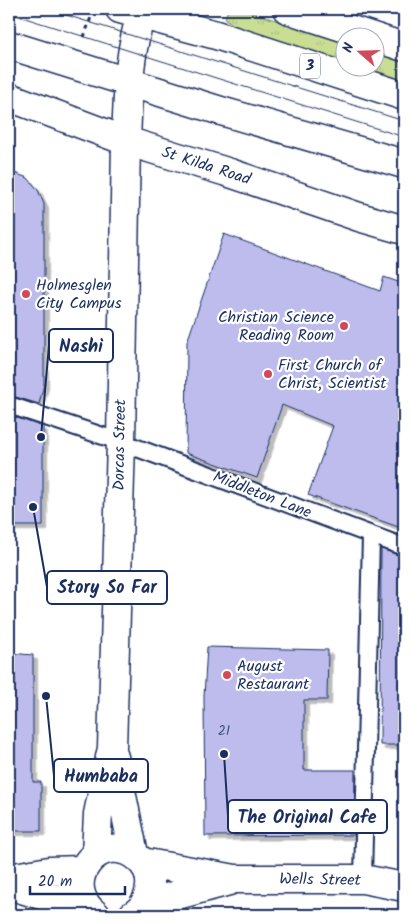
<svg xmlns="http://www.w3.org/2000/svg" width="413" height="924" font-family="Kalam,sans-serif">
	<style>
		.grass { fill: url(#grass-tufts); stroke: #728678 }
		.building { fill: #bdbced; stroke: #1b2f5e; filter: url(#shadow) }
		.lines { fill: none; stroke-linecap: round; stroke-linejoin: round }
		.lane-casing { stroke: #1b2f5e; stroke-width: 20 }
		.street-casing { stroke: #1b2f5e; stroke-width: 31 }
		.primary-casing { stroke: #1b2f5e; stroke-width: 31 }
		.path { stroke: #1b2f5e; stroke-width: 3; stroke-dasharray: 4 4; stroke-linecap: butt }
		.lane { stroke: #fff; stroke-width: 16 }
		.street { stroke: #fff; stroke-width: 28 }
		.primary { stroke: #fff; stroke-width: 28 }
		.tram { stroke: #1b2f5e; stroke-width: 1 }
		.poi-dot { fill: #d1495b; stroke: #fff; stroke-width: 2 }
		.labels { text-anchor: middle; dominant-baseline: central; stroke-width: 4.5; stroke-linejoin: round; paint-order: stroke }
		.number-label { font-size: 14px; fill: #445282 }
		.shield { fill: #fff; stroke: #5f6d8e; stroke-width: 1 }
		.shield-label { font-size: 15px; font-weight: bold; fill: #1b2f5e }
		.street-label { font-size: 16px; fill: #1b2f5e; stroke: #fff }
		.poi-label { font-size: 16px; fill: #1b2f5e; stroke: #fff; text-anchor: start }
		.leader { fill: none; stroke: #1b2f5e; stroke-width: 2 }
		.callout-dot { fill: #1b2f5e; stroke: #fff; stroke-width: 2 }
		.callout { fill: #fff; stroke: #1b2f5e; stroke-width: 2 }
		.callout-label { font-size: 18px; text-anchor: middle; font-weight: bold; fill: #1b2f5e }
	</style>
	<defs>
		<pattern id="grass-tufts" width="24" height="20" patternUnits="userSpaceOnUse" patternTransform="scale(1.25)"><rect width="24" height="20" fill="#cade93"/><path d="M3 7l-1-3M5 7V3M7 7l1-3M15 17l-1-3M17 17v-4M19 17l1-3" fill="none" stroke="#adbf81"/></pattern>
		<filter id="shadow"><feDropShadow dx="4.5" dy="4.5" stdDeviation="0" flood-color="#0004"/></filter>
	</defs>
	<rect width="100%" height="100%" fill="#fff"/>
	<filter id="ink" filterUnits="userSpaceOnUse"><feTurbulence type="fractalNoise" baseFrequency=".02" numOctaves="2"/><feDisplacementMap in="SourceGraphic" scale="10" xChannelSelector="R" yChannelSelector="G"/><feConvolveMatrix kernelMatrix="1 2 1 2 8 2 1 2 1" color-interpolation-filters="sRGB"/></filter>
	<g filter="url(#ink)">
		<path class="grass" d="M 232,9 L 242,9 L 345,43 L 345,64 L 247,34 L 225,19 L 227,12 Z
			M 376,53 L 404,63 L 404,81 L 358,68 L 376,68 Z"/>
		<path class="building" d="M 9,171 L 28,178 L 38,190 L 44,204 L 44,384 L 39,404 L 9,395 Z
			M 224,234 L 380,291 L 384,277 L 404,284 L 404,529 L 308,495 L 333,426 L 282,405 L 257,478 L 186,453 L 187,342 Z
			M 9,415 L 43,427 L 43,526 L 9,526 Z
			M 381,549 L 404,557 L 404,745 L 380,745 Z
			M 207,647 L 328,650 L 327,700 L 304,700 L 304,770 L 355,770 L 354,835 L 205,836 L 204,696 Z
			M 9,653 L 33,655 L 33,782 L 41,782 L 41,831 L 9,831 Z"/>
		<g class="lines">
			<defs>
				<path id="lane" d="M 9,405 L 121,442 L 404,547
					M 363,879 L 371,536"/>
				<path id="street" d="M 114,757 L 134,854
					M 96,854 L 98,814 L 112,748 L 121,442 L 126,141
					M 142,862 L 235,879 L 363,879 L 404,887
					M 9,878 L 49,871 L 82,870
					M 9,885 L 47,897 L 85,905
					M 144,904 L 229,881
					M 96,915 C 54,883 102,825 139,859 C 147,866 151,877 150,887 C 149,898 143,910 133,915"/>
				<path id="primary" d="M 120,9 L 216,35 L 404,96
					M 287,9 L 404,47
					M 9,45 L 221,111 L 404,164
					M 9,97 L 126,141 L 230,173 L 359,217 L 404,230
					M 126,141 C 128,96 128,51 143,9"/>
			</defs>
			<use href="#lane" class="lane-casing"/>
			<use href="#street" class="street-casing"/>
			<use href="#primary" class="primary-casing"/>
			<path class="path" d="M 84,37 L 91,17"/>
			<use href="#lane" class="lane"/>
			<use href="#street" class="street"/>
			<use href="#primary" class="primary"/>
			<path class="tram" d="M 47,9 L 404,121
				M 9,13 L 404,137"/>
		</g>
	</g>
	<g class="poi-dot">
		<circle cx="26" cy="294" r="5"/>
		<circle cx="344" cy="326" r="5"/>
		<circle cx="268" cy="374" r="5"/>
		<circle cx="227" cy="675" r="5"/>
	</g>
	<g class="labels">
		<g class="number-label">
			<text x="224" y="731">21</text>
		</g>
		<rect class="shield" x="300" y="53.5" width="20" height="25" rx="4"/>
		<g class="shield-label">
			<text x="310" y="66">3</text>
		</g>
		<g class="street-label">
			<text transform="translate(206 166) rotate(18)">St Kilda Road</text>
			<text transform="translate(120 445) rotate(-89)">Dorcas Street</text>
			<text transform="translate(262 495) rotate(21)">Middleton Lane</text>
			<text transform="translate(320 880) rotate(1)">Wells Street</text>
		</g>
		<g class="poi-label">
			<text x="36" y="285">Holmesglen<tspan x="36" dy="18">City Campus</tspan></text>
			<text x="334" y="317" text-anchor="end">Christian Science<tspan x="334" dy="18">Reading Room</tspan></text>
			<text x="278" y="365">First Church of<tspan x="278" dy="18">Christ, Scientist</tspan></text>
			<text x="237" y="666">August<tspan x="237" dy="18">Restaurant</tspan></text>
		</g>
	</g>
	<path class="leader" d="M41 437L49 345M33 507L47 587M46 696L54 776M224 754L228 816"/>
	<g class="callout-dot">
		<circle cx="41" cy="437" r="5"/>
		<circle cx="33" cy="507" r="5"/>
		<circle cx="46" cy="696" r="5"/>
		<circle cx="224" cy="754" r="5"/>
	</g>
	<g class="callout">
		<rect x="49" y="329" width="64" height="33" rx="5"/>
		<rect x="47" y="571" width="120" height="33" rx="5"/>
		<rect x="54" y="759" width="94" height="33" rx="5"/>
		<rect x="228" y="800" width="159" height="33" rx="5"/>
	</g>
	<g class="callout-label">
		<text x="81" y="352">Nashi</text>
		<text x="107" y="593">Story So Far</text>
		<text x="101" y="782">Humbaba</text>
		<text x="307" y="823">The Original Cafe</text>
	</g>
	<rect width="413" height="924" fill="none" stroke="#fff" stroke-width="30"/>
	<rect x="15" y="15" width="383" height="894" fill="none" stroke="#1b2f5e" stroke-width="2" filter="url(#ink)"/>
	<g transform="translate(360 52) rotate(290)"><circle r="24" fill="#ffffff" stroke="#a4acbf"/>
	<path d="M0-4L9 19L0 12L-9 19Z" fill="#d1495b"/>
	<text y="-8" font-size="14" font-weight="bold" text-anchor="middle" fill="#1b2f5e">N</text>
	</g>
	<path d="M30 886v8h95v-8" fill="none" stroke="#1b2f5e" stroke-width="2.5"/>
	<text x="38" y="886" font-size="15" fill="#1b2f5e" stroke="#ffffff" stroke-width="4" paint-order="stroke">20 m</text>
</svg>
